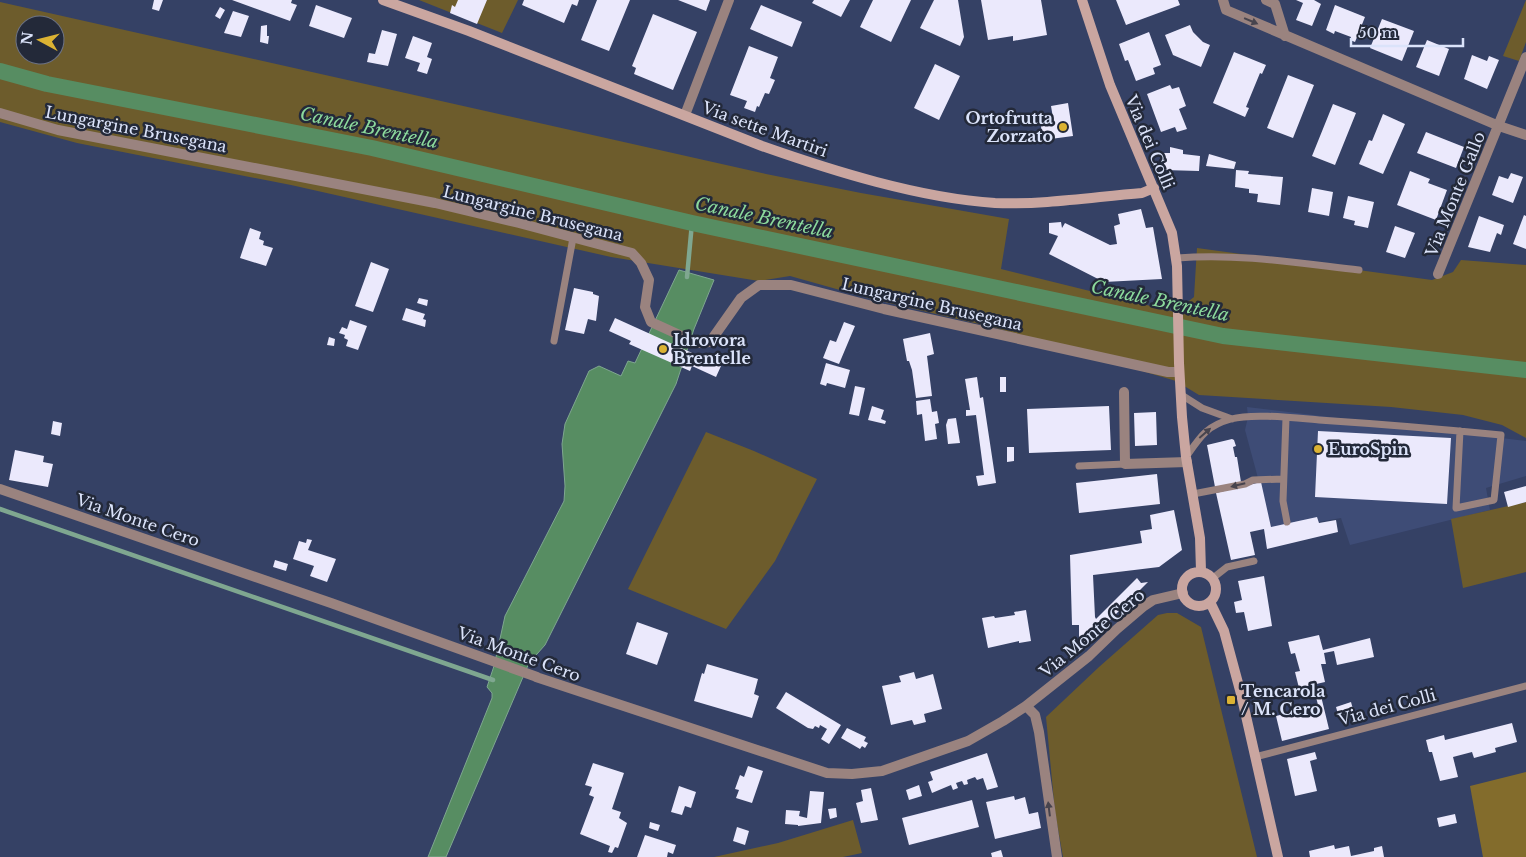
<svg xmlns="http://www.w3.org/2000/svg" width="1526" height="857" font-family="'Libre Baskerville',serif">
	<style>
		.built { fill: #3e4c76 }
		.green { fill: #6d5c2c; fill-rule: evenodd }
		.forest { fill: #836c2c }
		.water { fill: #578d62; stroke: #7fa790 }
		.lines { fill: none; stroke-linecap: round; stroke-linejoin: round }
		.stream { stroke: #7fa790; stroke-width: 4.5 }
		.canal { stroke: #578d62; stroke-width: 16 }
		.building { fill: #ebe9fc }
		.lane { stroke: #9a837f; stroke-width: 7 }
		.street { stroke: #9a837f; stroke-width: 10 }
		.secondary { stroke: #caa6a0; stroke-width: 10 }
		.oneway { fill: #47444e }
		.poi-dot { fill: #dbb233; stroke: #232939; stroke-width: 2 }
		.labels { text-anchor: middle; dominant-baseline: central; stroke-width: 5; stroke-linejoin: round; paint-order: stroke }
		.poi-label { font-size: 16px; font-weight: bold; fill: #dbe3fa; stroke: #232939; text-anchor: start }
		.street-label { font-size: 16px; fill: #dbe3fa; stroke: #232939 }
		.water-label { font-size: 18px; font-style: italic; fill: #8cda9c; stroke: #232939 }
	</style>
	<rect width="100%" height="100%" fill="#354165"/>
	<path class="built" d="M 1247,407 L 1526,441 L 1526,476 L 1486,488 L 1490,510 L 1350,545 L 1341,518 L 1272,530 L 1245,430 L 1248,417 Z"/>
	<path class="green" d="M 419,0 L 518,0 L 502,33 Z
		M 1526,0 L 1526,42 L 1519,61 L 1503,56 Z
		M 0,2 L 766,174 L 861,193 L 1009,219 L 1001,269 L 1175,312 L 1194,297 L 1197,248 L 1432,280 L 1453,272 L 1461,260 L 1526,265 L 1526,438 L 1502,425 L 1463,415 L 1391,407 L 1199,395 L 1176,381 L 996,328 L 872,299 L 790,276 L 759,281 L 611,257 L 291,185 L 77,143 L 0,122 ZM 25,25 L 55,25 L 55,55 L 25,55 Z
		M 706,432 L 754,451 L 817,479 L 775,561 L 726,629 L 628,589 Z
		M 1526,502 L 1526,572 L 1463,588 L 1451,519 Z
		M 1167,613 L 1177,613 L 1201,627 L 1257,857 L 1063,857 L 1055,812 L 1046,717 L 1099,667 L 1158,615 Z
		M 853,820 L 862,853 L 843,857 L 714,857 L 778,843 Z"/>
	<path class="forest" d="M 1526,772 L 1526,857 L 1483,857 L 1470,786 Z"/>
	<path class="water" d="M 679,270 L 714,280 L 694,329 L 676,384 L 545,645 L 529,663 L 446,857 L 428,857 L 492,698 L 492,693 L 487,687 L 494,666 L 505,616 L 564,501 L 565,486 L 562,444 L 565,424 L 589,371 L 599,366 L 621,376 L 628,361 L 635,363 Z"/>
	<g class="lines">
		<path class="stream" d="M 687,277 L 692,223
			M 0,509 L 493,680"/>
		<path class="canal" d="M 0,71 L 47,84 L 372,148 L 692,223 L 1223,336 L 1526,370"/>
	</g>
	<path class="building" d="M 154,0 L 163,0 L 159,11 L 152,9 Z
		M 232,0 L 292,0 L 291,3 L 297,5 L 290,21 Z
		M 458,0 L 487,0 L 477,24 L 450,13 L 452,5 L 455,7 Z
		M 524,0 L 579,0 L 577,6 L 572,4 L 564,23 L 522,5 Z
		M 597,0 L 630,0 L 609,51 L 581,40 Z
		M 678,0 L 710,0 L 706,11 Z
		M 814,0 L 850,0 L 841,17 L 812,3 Z
		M 873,0 L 911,0 L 891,42 L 860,27 Z
		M 934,0 L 958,0 L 964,37 L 960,46 L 920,28 Z
		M 981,0 L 1041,0 L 1047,35 L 1013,41 L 1013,36 L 988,40 Z
		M 1116,0 L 1178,0 L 1180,5 L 1126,25 Z
		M 1296,0 L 1314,0 L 1321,4 L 1312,26 L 1296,20 L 1303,3 Z
		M 316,5 L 352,18 L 344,38 L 309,26 Z
		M 761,5 L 802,22 L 792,47 L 750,29 Z
		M 1335,5 L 1365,17 L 1355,42 L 1350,40 L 1351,37 L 1335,31 L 1334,34 L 1326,30 Z
		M 220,7 L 225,10 L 220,19 L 215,16 Z
		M 233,11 L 249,16 L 241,37 L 224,33 Z
		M 653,14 L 697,32 L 673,90 L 634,74 L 636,68 L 632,66 Z
		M 1382,19 L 1414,31 L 1402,61 L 1370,48 Z
		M 267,25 L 267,36 L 269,36 L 268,44 L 260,42 L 261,26 Z
		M 1190,25 L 1193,32 L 1203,42 L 1210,45 L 1201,67 L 1173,55 L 1165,35 Z
		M 382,30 L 397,34 L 388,66 L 367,62 L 369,53 L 375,54 Z
		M 1149,32 L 1161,65 L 1153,68 L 1155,74 L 1136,81 L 1128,60 L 1125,61 L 1119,44 Z
		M 413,36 L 432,43 L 427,57 L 432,59 L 427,74 L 417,71 L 420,63 L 405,58 Z
		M 1427,40 L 1449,49 L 1439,76 L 1416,67 Z
		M 749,46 L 778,57 L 770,78 L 775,80 L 769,94 L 765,93 L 759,107 L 757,106 L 755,112 L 744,108 L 747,101 L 730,95 Z
		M 1234,52 L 1266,65 L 1262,74 L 1260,73 L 1246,107 L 1249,108 L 1245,117 L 1213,103 Z
		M 1472,55 L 1487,61 L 1489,56 L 1499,60 L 1487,89 L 1464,79 Z
		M 935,64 L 960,76 L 939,120 L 914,108 Z
		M 1288,75 L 1314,85 L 1293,138 L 1267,128 Z
		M 1170,85 L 1172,89 L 1179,87 L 1186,106 L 1179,109 L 1187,129 L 1177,132 L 1175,127 L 1161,132 L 1147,94 Z
		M 1068,103 L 1073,136 L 1043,140 L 1040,120 L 1053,118 L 1051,106 Z
		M 1333,104 L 1356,113 L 1335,165 L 1312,156 Z
		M 1383,114 L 1405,124 L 1383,174 L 1359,164 L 1369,140 L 1372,141 Z
		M 1426,132 L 1464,147 L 1456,168 L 1417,153 Z
		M 1170,147 L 1183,150 L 1183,154 L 1200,156 L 1199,171 L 1164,170 L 1164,153 L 1170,153 Z
		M 1209,154 L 1236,162 L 1234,169 L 1206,166 Z
		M 1236,170 L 1249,171 L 1248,174 L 1283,177 L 1280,205 L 1257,202 L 1258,194 L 1249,193 L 1249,189 L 1235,187 Z
		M 1410,171 L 1430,179 L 1428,183 L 1447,190 L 1436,220 L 1397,205 Z
		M 1511,173 L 1523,177 L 1513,203 L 1492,195 L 1499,176 L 1508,179 Z
		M 1312,188 L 1333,192 L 1329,216 L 1308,212 Z
		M 1348,196 L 1374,202 L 1368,228 L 1354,225 L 1355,221 L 1343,218 Z
		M 1141,209 L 1146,228 L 1153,227 L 1162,279 L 1104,282 L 1049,254 L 1058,236 L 1049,233 L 1049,223 L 1061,222 L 1062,228 L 1065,223 L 1110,245 L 1117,244 L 1114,226 L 1120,224 L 1118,214 Z
		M 1524,215 L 1526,216 L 1526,249 L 1513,244 Z
		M 1479,216 L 1504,225 L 1501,235 L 1497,233 L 1490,252 L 1468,247 Z
		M 1395,226 L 1415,233 L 1405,258 L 1386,252 Z
		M 250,228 L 261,232 L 259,239 L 264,241 L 263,245 L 273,248 L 266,266 L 240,258 Z
		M 371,262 L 389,269 L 373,312 L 355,306 Z
		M 574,288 L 593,292 L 593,294 L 599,296 L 596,321 L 588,319 L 584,334 L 565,330 Z
		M 419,298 L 428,300 L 427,306 L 417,303 Z
		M 406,308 L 425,314 L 423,319 L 426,320 L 425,327 L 402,320 Z
		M 615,318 L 721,366 L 716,377 L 692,366 L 690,371 L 629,344 L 631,341 L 609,331 Z
		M 350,320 L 367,326 L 358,350 L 346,346 L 348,340 L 344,338 L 345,335 L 339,333 L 342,327 L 347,329 Z
		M 844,322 L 855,326 L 839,364 L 823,358 L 830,340 L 836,342 Z
		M 930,333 L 934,354 L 927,356 L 932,396 L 916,398 L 912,370 L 909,361 L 907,361 L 903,339 Z
		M 329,337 L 335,339 L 334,346 L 327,345 Z
		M 826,363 L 850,370 L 845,388 L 827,383 L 826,386 L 820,384 Z
		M 977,377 L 980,398 L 983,397 L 996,483 L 978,486 L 976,476 L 984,475 L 976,415 L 966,416 L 966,410 L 970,410 L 965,379 Z
		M 1000,377 L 1006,377 L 1006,392 L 1000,392 Z
		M 855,386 L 865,388 L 859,416 L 849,414 Z
		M 930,399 L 932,412 L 937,411 L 939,423 L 935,424 L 937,439 L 925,441 L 922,414 L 917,415 L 916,401 Z
		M 872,406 L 884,410 L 881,419 L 886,421 L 885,424 L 868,420 Z
		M 1109,406 L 1111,450 L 1029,453 L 1027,409 Z
		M 1156,412 L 1157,445 L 1135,446 L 1134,413 Z
		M 956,418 L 960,443 L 948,444 L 946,425 L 948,419 Z
		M 53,421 L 62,423 L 60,436 L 51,434 Z
		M 1318,431 L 1451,438 L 1447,504 L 1315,497 Z
		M 1232,439 L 1234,440 L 1236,446 L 1233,447 L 1235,457 L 1237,457 L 1241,482 L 1215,487 L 1207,445 Z
		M 1007,447 L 1014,447 L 1014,461 L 1007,462 Z
		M 15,450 L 44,456 L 43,462 L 53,464 L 48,487 L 9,480 Z
		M 1157,474 L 1160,504 L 1079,513 L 1076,483 Z
		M 1261,482 L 1271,527 L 1317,517 L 1319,523 L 1336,520 L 1338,532 L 1267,549 L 1264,529 L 1250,532 L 1255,555 L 1231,560 L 1216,493 Z
		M 1526,486 L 1526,502 L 1508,507 L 1504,492 Z
		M 1174,510 L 1182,550 L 1159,567 L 1093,575 L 1095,617 L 1096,619 L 1137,578 L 1141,583 L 1148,582 L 1085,645 L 1079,640 L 1079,625 L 1072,625 L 1070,555 L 1142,543 L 1140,531 L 1152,529 L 1150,515 Z
		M 307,539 L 312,540 L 308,550 L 336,559 L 327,582 L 310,576 L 314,566 L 293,559 L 299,541 L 306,543 Z
		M 275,560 L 288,564 L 286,571 L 273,567 Z
		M 1264,576 L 1272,626 L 1248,631 L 1244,612 L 1236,613 L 1234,602 L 1242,600 L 1238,581 Z
		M 1026,610 L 1031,641 L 1019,643 L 1019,641 L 988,648 L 982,618 L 994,616 L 995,618 L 1015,615 L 1014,612 Z
		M 637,622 L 668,633 L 657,665 L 626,654 Z
		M 1319,635 L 1323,650 L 1370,638 L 1374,657 L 1337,665 L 1334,651 L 1324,653 L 1326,664 L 1321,664 L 1325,682 L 1299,688 L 1295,672 L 1300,671 L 1295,653 L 1291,654 L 1288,642 Z
		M 707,664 L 758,679 L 754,694 L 759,696 L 752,718 L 694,701 L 702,673 L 704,674 Z
		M 914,672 L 916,679 L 933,674 L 942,709 L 924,714 L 926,722 L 914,725 L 912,720 L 891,725 L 882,686 L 901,682 L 899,676 Z
		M 786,692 L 841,725 L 829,744 L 821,739 L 827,729 L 820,725 L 819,728 L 815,726 L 813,729 L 808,728 L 776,708 Z
		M 1321,696 L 1329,729 L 1282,741 L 1276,716 L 1318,705 L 1316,697 Z
		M 1351,702 L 1354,713 L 1339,718 L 1336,707 Z
		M 1512,723 L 1517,742 L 1495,748 L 1496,752 L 1474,758 L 1472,752 L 1453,757 L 1458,777 L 1440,781 L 1432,752 L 1429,752 L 1426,740 L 1444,735 L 1445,740 Z
		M 847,728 L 866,737 L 864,741 L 868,743 L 865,748 L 862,746 L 860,749 L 841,738 Z
		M 1315,752 L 1317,759 L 1310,761 L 1317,791 L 1295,796 L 1287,759 Z
		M 987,753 L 998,787 L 987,790 L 983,778 L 977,780 L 975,777 L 967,780 L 968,784 L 964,785 L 962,781 L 956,783 L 958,788 L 953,790 L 951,785 L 932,793 L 928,782 L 933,780 L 930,772 Z
		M 593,763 L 624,773 L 612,809 L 621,812 L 619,818 L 627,823 L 618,848 L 615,847 L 612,853 L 608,852 L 610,846 L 580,834 L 594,797 L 589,795 L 592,787 L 585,785 Z
		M 748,766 L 763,771 L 752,803 L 736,798 L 739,790 L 735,789 L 740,775 L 744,777 Z
		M 919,785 L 922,796 L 909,800 L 906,790 Z
		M 679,786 L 696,792 L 691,808 L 685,806 L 682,815 L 671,812 Z
		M 871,788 L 878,820 L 861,823 L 856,803 L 863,801 L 861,790 Z
		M 810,791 L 824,792 L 821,823 L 798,826 L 798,825 L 785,824 L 786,810 L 800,811 L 799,816 L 807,818 Z
		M 1014,796 L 1015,800 L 1025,797 L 1029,814 L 1038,812 L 1041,828 L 995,839 L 986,802 Z
		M 972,800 L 979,827 L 909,845 L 902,818 Z
		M 836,808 L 837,817 L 830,819 L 828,809 Z
		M 1455,814 L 1457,823 L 1439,827 L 1437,818 Z
		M 650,822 L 660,825 L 658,831 L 649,828 Z
		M 737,827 L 749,831 L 745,845 L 733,841 Z
		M 645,835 L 676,845 L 673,854 L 668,852 L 667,857 L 637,857 Z
		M 1334,845 L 1335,849 L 1349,846 L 1351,856 L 1374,851 L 1374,848 L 1382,846 L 1384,857 L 1310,857 L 1309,851 Z
		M 1001,850 L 1003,857 L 992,857 L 991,853 Z"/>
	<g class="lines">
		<path class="lane" d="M 1177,258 C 1238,253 1298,263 1359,270
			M 554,341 L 573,238
			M 1180,394 L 1202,408 L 1232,419
			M 1286,418 L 1283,501 L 1287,522
			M 1186,457 C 1200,437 1206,426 1231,419 C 1253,413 1295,418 1319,420 C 1380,424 1440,429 1501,435 L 1494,500 L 1456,508 L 1460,431
			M 1079,466 L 1125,464
			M 1193,494 L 1245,484 L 1253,480 L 1283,479
			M 1213,578 L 1227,567 L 1254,561
			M 1255,757 L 1526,686"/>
		<path class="street" d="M 1223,0 L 1226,10 L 1499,126 L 1526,135
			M 1266,0 L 1275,4 L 1285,36
			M 0,113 L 58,130 L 435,203 L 519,223 L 632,253 L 641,263 L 649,280 L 645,307 L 651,322 L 697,343 L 710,342 L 741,298 L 759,285 L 791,285 L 884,309 L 1168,372 L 1179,372
			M 685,115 L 729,0
			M 1438,274 L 1526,57
			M 1124,392 L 1125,464 L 1187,462
			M 0,489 L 331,603 L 537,677
			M 536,677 L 827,773 L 852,774 L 882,771 L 968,741 L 1003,721 L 1026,706 L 1089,656 L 1117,629 L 1144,606 L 1153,600 L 1183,593
			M 1026,706 L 1035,715 L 1039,732 L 1057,857"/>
		<path class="secondary" d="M 383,0 L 469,31 L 762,146 C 833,171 919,198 995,203 C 1044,205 1093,197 1142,193 L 1154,188
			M 1082,0 L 1110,85 L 1172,233 L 1177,266 L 1179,363 L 1182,417 L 1186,457 L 1200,538 L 1201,571
			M1182 589a17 17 0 1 1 34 0a17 17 0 1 1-34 0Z
			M 1210,602 L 1224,631 L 1241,694 L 1278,857"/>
	</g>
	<defs><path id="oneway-solid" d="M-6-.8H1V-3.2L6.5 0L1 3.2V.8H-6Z" transform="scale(1.25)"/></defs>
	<g class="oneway">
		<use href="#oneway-solid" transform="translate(1251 21) rotate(23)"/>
		<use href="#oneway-solid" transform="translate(1205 433) rotate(-41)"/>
		<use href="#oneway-solid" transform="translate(1238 485) rotate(166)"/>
		<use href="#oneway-solid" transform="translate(1049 809) rotate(-97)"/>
	</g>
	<g class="poi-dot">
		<circle cx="1063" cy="127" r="5"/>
		<circle cx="663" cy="349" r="5"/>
		<circle cx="1318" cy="449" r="5"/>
		<rect x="1226" y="695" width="10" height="10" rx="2.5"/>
	</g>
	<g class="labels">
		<g class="poi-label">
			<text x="1053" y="118" text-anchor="end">Ortofrutta<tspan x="1053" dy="18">Zorzato</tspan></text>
			<text x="673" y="340">Idrovora<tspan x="673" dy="18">Brentelle</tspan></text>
			<text x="1328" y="449">EuroSpin</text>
			<text x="1241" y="691">Tencarola<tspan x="1241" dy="18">/ M. Cero</tspan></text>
		</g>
		<g class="street-label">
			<text transform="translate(136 129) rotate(11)">Lungargine Brusegana</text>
			<text transform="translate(765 129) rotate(20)">Via sette Martiri</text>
			<text transform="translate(1150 142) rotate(67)">Via dei Colli</text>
			<text transform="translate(1455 194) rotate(-68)">Via Monte Gallo</text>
			<text transform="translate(533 213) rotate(14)">Lungargine Brusegana</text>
			<text transform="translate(932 304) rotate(13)">Lungargine Brusegana</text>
			<text transform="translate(138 520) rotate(19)">Via Monte Cero</text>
			<text transform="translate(1092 633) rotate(-39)">Via Monte Cero</text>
			<text transform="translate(519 654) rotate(20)">Via Monte Cero</text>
			<text transform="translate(1387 707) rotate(-15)">Via dei Colli</text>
		</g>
		<g class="water-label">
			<text transform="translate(369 128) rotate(12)">Canale Brentella</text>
			<text transform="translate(764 218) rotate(12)">Canale Brentella</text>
			<text transform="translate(1160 301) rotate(12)">Canale Brentella</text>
		</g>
	</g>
	<g transform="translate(40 40) rotate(277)"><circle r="24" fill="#232939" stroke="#6d7386"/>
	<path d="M0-4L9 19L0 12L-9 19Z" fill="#dbb233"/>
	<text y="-8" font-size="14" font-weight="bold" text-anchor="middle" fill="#dbe3fa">N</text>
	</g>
	<path d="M1351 38v8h112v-8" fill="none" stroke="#dbe3fa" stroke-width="2.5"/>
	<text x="1358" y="38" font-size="15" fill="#dbe3fa" stroke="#232939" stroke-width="4" paint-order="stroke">50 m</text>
</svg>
